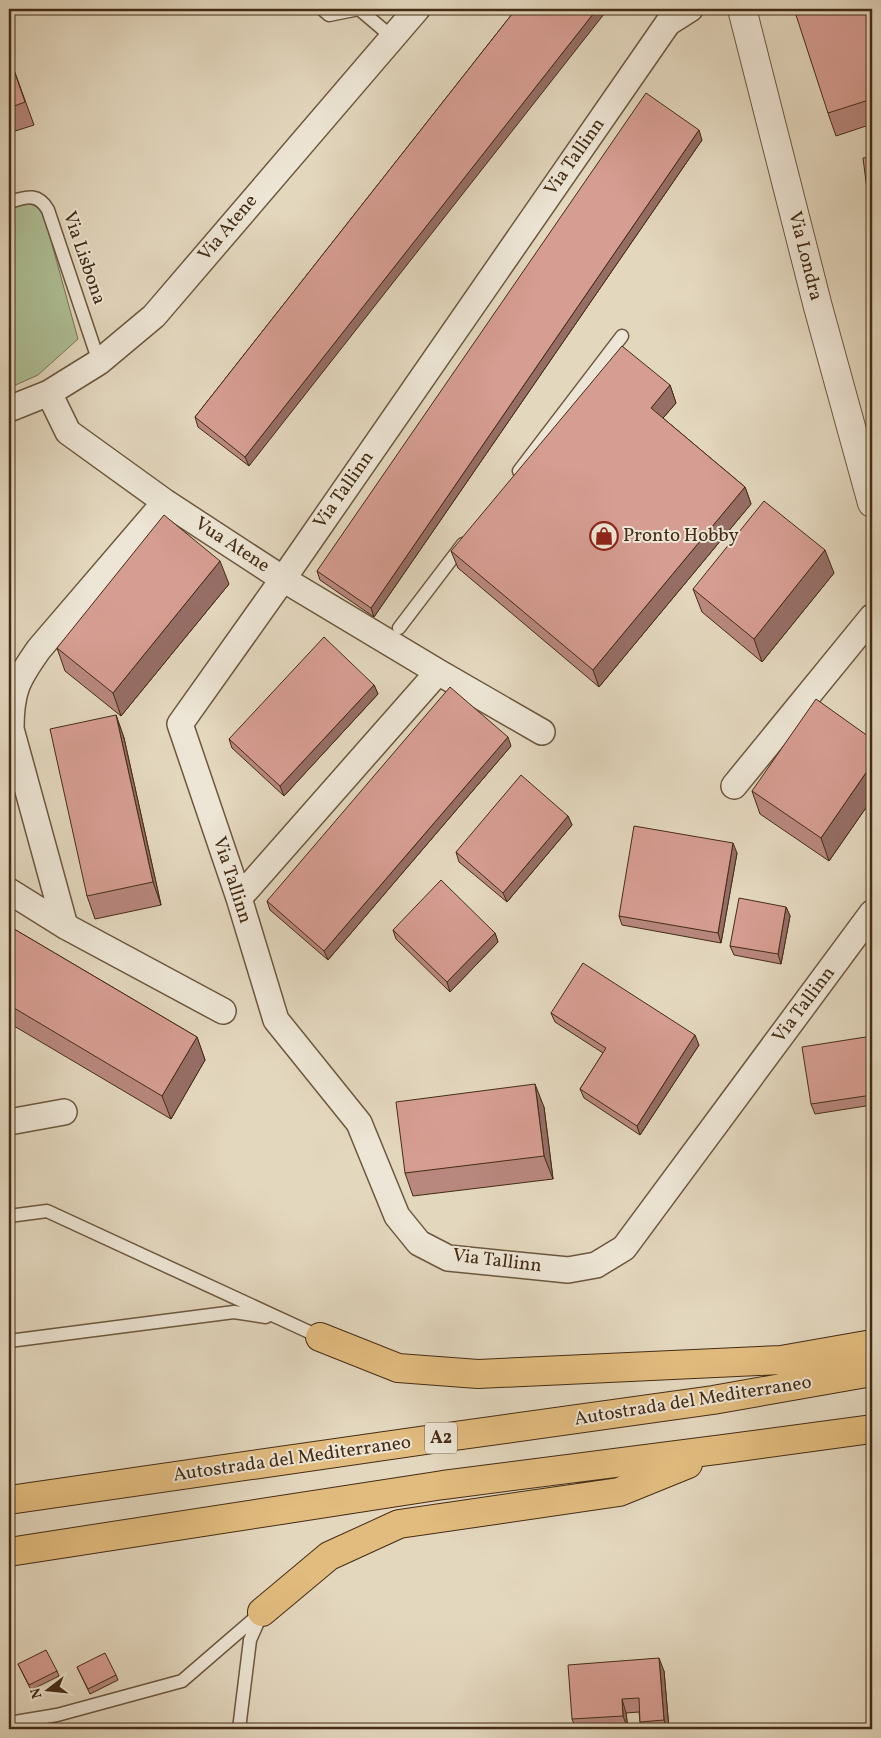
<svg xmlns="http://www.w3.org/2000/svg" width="881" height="1738" font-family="Vollkorn,serif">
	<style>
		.green { fill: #aebf96; stroke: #797655 }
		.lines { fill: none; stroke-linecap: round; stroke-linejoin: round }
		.service-casing { stroke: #6c573e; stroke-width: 15 }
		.minor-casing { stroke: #6c573e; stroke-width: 28 }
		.tertiary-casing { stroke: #6c573e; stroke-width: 30 }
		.motorway-casing { stroke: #442c14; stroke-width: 30 }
		.service { stroke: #ede5d5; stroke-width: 12 }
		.minor { stroke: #ede5d5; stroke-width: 25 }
		.tertiary { stroke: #ede5d5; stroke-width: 28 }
		.motorway { stroke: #e2bc7f; stroke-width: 28 }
		.wall { fill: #b8877e; stroke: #442c14 }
		.shaded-wall { fill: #966e66; stroke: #442c14 }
		.building { fill: #d69d92; stroke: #442c14 }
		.labels { text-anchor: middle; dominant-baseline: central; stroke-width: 4; stroke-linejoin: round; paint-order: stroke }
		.shield { fill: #ede5d5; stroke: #77644e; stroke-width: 1 }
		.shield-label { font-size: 18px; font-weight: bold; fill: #442c14 }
		.street-label { font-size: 19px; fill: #442c14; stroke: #ede5d5 }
		.poi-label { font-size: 19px; fill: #442c14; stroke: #ede5d5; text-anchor: start }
	</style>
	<rect width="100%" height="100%" fill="#e3d7be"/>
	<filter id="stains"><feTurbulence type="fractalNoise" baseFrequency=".004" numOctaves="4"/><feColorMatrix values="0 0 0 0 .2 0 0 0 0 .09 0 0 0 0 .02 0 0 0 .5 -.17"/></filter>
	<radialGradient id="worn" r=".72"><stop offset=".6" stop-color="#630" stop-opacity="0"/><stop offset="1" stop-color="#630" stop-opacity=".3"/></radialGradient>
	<path class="green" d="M 27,204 C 36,204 41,211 45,219 L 78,339 L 38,375 L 9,388 L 9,209 Z"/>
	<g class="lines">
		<defs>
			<path id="service" d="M 322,9 L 329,15 L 359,9
				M 359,9 L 392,37
				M 9,202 C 26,197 38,192 48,210 L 99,362
				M 519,471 L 622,336
				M 399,628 L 463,544
				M 9,1216 L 47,1211 L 320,1337
				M 9,1341 L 234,1312 L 266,1317
				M 9,1723 L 57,1715 L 182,1681 L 262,1612
				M 239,1729 L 250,1640 L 261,1615"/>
			<path id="minor" d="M 690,9 L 668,23 L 283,579 L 180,724 L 239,898 L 276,1020 L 359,1123 L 397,1216 L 419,1243 L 448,1258 L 568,1270 L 596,1265 L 624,1248 L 872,913
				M 49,393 L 68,432 L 165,502 L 283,579 L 438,672 L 542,732
				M 9,409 L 49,393 L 99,362 L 154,316 L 417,9
				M 734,786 L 872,617
				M 9,891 L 65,926 L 223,1011
				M 239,898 L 438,672
				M 65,926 L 11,729 C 11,691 17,680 39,649 L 165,502
				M 9,1122 L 64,1112"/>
			<path id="tertiary" d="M 742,9 L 818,307 L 872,503"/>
			<path id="motorway" d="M 320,1337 L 398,1368 L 478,1374 L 781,1360 L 872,1344
				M 9,1500 L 433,1439 L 713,1400 L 872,1372
				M 9,1552 L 443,1485 L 724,1449 L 872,1429
				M 262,1612 L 329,1556 L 399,1524 L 619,1492 L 688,1464"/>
		</defs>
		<use href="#service" class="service-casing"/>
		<use href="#minor" class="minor-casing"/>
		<use href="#tertiary" class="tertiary-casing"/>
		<use href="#motorway" class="motorway-casing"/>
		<use href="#service" class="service"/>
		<use href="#minor" class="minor"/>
		<use href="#tertiary" class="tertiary"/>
		<use href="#motorway" class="motorway"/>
	</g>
	<path class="wall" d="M 516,9 L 249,466 L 198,427 L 195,417 Z
		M 872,9 L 872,124 L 836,136 L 828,113 Z
		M 9,56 L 34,125 L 9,133 Z
		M 702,140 L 374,617 L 320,580 L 317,571 Z
		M 670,385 L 676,403 L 663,418 L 745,487 L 751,504 L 599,687 L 458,568 L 451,551 Z
		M 834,573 L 762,662 L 702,612 L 693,589 Z
		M 229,584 L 121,716 L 65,671 L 57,648 Z
		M 374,685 L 378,694 L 284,796 L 232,748 L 229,739 Z
		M 116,715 L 124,738 L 161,905 L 95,919 L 87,896 Z
		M 872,739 L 872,799 L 829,861 L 760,814 L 752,791 Z
		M 511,746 L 328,960 L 270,910 L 267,901 Z
		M 568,816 L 572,825 L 507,902 L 459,862 L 456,852 Z
		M 737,853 L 721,943 L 622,925 L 619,916 Z
		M 786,907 L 790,916 L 781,964 L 734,955 L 730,946 Z
		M 9,926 L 197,1037 L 205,1060 L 171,1119 L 9,1023 Z
		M 393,930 L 495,933 L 498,942 L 450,992 L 396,939 Z
		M 551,1013 L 699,1045 L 640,1135 L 584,1098 L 580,1089 L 603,1053 L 555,1022 Z
		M 872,1036 L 872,1105 L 815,1114 L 811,1104 Z
		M 544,1107 L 553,1179 L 413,1196 L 405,1173 Z
		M 18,1664 L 57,1671 L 59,1676 L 31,1690 Z
		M 77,1667 L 116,1675 L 118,1680 L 90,1694 Z
		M 664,1671 L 669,1729 L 643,1729 L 640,1722 L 639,1712 L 626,1713 L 628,1729 L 576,1729 L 572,1719 Z"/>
	<path class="shaded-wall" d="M 597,9 L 608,9 L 249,466 L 245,457 Z
		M 699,130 L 702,140 L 374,617 L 371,608 Z
		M 670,385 L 676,403 L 657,425 L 651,408 Z
		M 745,487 L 751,504 L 599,687 L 593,670 Z
		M 9,543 L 14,557 L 9,566 Z
		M 825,550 L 834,573 L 762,662 L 754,639 Z
		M 220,561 L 229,584 L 121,716 L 113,693 Z
		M 374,685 L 378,694 L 284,796 L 280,786 Z
		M 116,715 L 124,738 L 161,905 L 153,882 Z
		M 508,737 L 511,746 L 328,960 L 324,951 Z
		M 872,764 L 872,799 L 829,861 L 821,838 Z
		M 568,816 L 572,825 L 507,902 L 503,893 Z
		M 733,843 L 737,853 L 721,943 L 718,933 Z
		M 786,907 L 790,916 L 781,964 L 778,954 Z
		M 495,933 L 498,942 L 450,992 L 447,982 Z
		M 695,1035 L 699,1045 L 640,1135 L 637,1126 Z
		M 197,1037 L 205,1060 L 171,1119 L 162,1096 Z
		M 535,1084 L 544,1107 L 553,1179 L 544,1156 Z
		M 659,1658 L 664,1671 L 669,1729 L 667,1729 L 664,1720 Z
		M 622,1699 L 626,1713 L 628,1729 L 623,1716 Z"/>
	<path class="building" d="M 516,9 L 597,9 L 245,457 L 195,417 Z
		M 806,9 L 872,9 L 872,99 L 828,113 L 795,12 Z
		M 9,56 L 25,102 L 9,108 Z
		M 646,93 L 699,130 L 371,608 L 317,571 Z
		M 872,157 L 872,229 L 863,158 Z
		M 622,346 L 670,385 L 651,408 L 745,487 L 593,670 L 451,551 Z
		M 764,501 L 825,550 L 754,639 L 693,589 Z
		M 164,515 L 220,561 L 113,693 L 57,648 Z
		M 324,637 L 374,685 L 280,786 L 229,739 Z
		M 450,687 L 508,737 L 324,951 L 267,901 Z
		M 816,699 L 872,739 L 872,764 L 821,838 L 752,791 Z
		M 116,715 L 153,882 L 87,896 L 50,729 Z
		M 521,775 L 568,816 L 503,893 L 456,852 Z
		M 634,826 L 733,843 L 718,933 L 619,916 Z
		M 441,880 L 495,933 L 447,982 L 393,930 Z
		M 739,898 L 786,907 L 778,954 L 730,946 Z
		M 9,926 L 197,1037 L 162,1096 L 9,1005 Z
		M 583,963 L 695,1035 L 637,1126 L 580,1089 L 606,1048 L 551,1013 Z
		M 872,1036 L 872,1095 L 811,1104 L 802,1047 Z
		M 535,1084 L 544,1156 L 405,1173 L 396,1102 Z
		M 46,1650 L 57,1671 L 29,1685 L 18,1664 Z
		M 105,1653 L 116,1675 L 88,1689 L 77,1667 Z
		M 659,1658 L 664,1720 L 640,1722 L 639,1698 L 622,1699 L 623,1716 L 572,1719 L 568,1665 Z"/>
	<defs>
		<symbol id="shop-ring" viewBox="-11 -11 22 22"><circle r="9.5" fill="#ede5d5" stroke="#8f2418" stroke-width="1.5"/><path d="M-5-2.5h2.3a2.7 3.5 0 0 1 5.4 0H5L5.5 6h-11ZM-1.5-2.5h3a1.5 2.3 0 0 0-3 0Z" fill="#8f2418"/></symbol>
	</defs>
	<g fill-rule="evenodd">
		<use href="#shop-ring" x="588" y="520" width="32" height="32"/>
	</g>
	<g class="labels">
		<rect class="shield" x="425" y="1422.5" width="32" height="31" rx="4"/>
		<g class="shield-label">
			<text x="441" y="1438">A2</text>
		</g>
		<g class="street-label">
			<text transform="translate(575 157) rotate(-55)">Via Tallinn</text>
			<text transform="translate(228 228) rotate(-50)">Via Atene</text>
			<text transform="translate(805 256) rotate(76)">Via Londra</text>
			<text transform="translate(84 258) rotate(71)">Via Lisbona</text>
			<text transform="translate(344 490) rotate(-55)">Via Tallinn</text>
			<text transform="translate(232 545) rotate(33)">Vua Atene</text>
			<text transform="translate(232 880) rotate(72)">Via Tallinn</text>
			<text transform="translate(804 1005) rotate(-53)">Via Tallinn</text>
			<text transform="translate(497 1261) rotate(7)">Via Tallinn</text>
			<text transform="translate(693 1401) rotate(-9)">Autostrada del Mediterraneo</text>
			<text transform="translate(292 1459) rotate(-8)">Autostrada del Mediterraneo</text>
		</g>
		<g class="poi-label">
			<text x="623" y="536">Pronto Hobby</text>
		</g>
	</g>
	<rect width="881" height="1738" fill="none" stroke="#e3d7be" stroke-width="30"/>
	<rect x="10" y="10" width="861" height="1718" fill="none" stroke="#442c14" stroke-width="2.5"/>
	<rect x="15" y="15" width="851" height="1708" fill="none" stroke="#442c14"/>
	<g transform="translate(48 1690) rotate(254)" stroke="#ede5d5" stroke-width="4" paint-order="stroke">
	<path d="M0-4L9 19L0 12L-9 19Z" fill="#442c14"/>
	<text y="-8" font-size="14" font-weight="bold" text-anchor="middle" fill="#442c14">N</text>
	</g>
	<rect width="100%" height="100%" filter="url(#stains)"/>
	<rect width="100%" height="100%" fill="url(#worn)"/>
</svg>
